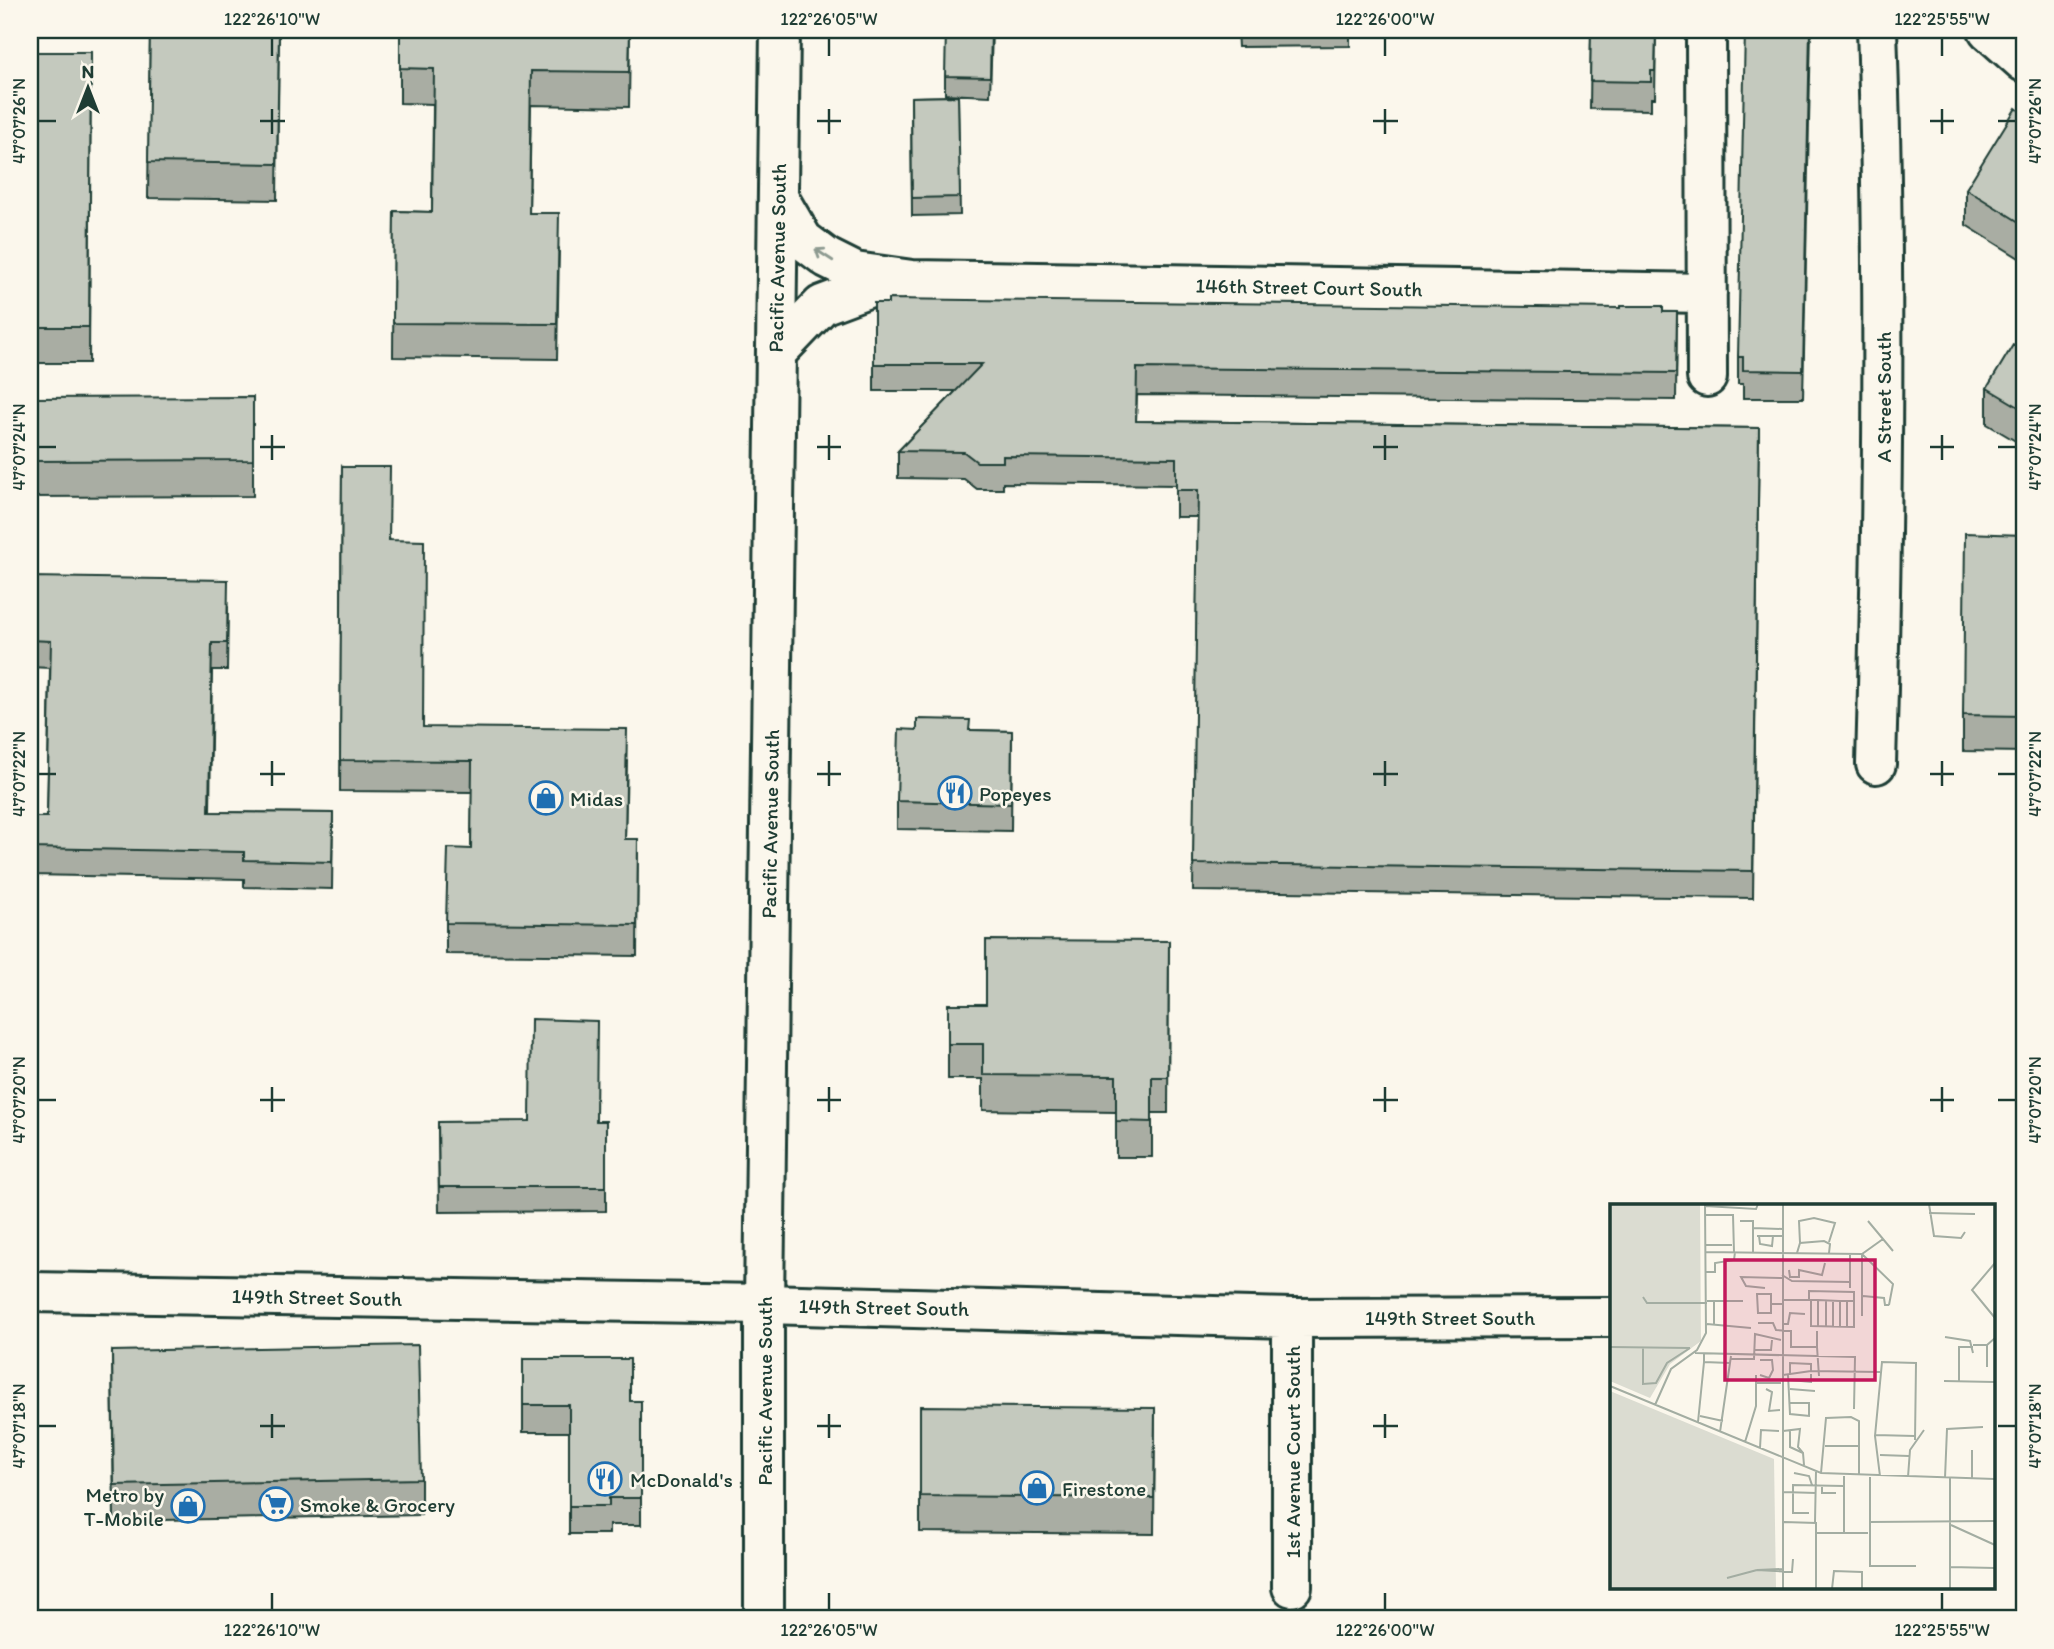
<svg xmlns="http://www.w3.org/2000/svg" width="2054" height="1649" font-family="Itim,sans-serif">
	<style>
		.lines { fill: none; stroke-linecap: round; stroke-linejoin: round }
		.minor-casing { stroke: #1f3d34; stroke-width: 44 }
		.major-casing { stroke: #1f3d34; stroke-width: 44 }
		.minor { stroke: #fbf7ec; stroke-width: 38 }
		.major { stroke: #fbf7ec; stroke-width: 38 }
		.wall { fill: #a9ada3; stroke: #1f3d34; stroke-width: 2 }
		.building { fill: #c4c9be; stroke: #1f3d34; stroke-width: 2 }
		.oneway { stroke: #8d9a90 }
		.ticks { fill: none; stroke: #1f3d34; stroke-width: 2.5 }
		.labels { text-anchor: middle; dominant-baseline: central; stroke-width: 5; stroke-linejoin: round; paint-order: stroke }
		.street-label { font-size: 21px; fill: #1f3d34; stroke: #fbf7ec }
		.poi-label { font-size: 21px; fill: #1f3d34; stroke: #fbf7ec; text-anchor: start }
		.inset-road { fill: none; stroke: #a3ada2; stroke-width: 2 }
		.view { fill: #c2185b; fill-opacity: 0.15; stroke: #c2185b; stroke-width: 3.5 }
		.inset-edge { fill: none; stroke: #1f3d34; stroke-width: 3.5 }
		.neatline { fill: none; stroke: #1f3d34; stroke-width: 2.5 }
		.ticks-label { font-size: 18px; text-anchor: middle; fill: #1f3d34 }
	</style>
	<rect width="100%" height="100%" fill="#fbf7ec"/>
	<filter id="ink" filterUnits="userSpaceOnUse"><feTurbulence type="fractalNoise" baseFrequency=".0143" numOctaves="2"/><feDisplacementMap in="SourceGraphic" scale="14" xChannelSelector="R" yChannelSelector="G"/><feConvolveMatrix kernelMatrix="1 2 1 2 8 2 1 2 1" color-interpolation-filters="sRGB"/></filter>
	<g filter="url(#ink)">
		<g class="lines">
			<defs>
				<path id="minor" d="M 1706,30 L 1707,377
					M 1988,30 L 2024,62
					M 778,197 L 803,240 L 827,258 L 855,272 L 912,280 L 1707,293
					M 776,353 L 822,305 L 878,284 L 893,283
					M 1876,764 C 1883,519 1886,275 1877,30
					M 30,1292 L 764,1304 L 1292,1318 L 1611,1317
					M 1292,1318 L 1292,1587"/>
				<path id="major" d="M 764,1619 L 764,1304 L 780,30"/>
			</defs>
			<use href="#minor" class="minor-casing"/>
			<use href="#major" class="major-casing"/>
			<use href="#minor" class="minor"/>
			<use href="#major" class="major"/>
		</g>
		<path class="wall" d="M 150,30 L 279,30 L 277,200 L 148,198 Z
			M 630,30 L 629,107 L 531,105 L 529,213 L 559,248 L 557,359 L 393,357 L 394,211 L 432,212 L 433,104 L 400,103 L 400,68 Z
			M 992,30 L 990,96 L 945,94 L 945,76 Z
			M 1237,30 L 1350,30 L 1350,46 L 1238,47 Z
			M 1591,30 L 1656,30 L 1655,98 L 1651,98 L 1651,110 L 1590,109 Z
			M 1811,30 L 1803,398 L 1743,398 L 1743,384 L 1738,384 L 1738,357 Z
			M 30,52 L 91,52 L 89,363 L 30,363 Z
			M 958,96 L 960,215 L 912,216 L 911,97 Z
			M 2024,114 L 2024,261 L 1966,225 L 1966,189 Z
			M 874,303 L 1677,312 L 1676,400 L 1137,395 L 1136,421 L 1759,428 L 1753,898 L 1193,891 L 1198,517 L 1176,517 L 1176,485 L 1003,483 L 1003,489 L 977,489 L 964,479 L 898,478 L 898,451 L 956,391 L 874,391 Z
			M 2024,352 L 2024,446 L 1987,424 L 1987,388 Z
			M 30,398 L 253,460 L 253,496 L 30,497 Z
			M 342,467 L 390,540 L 423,727 L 627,761 L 625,839 L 638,839 L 637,956 L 446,954 L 446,923 L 471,849 L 472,792 L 340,791 Z
			M 2024,535 L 2024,752 L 1963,751 L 1963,715 Z
			M 30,577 L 228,607 L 227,670 L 212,670 L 210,812 L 333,813 L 332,889 L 244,887 L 244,879 L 30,875 L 30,817 L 47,817 L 50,668 L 30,667 Z
			M 970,730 L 1012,731 L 1011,831 L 897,829 L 897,801 Z
			M 1169,941 L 1168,1113 L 1152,1113 L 1152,1157 L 1116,1157 L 1116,1112 L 983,1110 L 983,1079 L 948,1079 L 948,1004 L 986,1004 Z
			M 606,1121 L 606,1211 L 439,1212 L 438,1122 Z
			M 112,1351 L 421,1479 L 421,1515 L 114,1521 Z
			M 523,1359 L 630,1401 L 641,1401 L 641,1525 L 609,1525 L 609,1534 L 569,1534 L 569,1432 L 523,1432 Z
			M 1155,1408 L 1154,1534 L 920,1532 L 920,1496 Z"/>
		<path class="building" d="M 150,30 L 279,30 L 277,164 L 148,162 Z
			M 400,30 L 630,30 L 629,72 L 531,71 L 529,213 L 559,213 L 557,324 L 393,323 L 394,211 L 432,212 L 434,69 L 400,68 Z
			M 946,30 L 991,30 L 990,77 L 945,76 Z
			M 1591,30 L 1656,30 L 1655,71 L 1651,71 L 1651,82 L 1590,81 Z
			M 1745,30 L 1810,30 L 1803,371 L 1743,370 L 1743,357 L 1738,357 Z
			M 30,52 L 91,52 L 89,327 L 30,327 Z
			M 958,96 L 960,197 L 912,198 L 911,97 Z
			M 2016,108 L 2024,114 L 2024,225 L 1966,189 Z
			M 888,299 L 1620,308 L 1620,306 L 1663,306 L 1663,312 L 1677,312 L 1676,373 L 1137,368 L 1136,421 L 1759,428 L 1753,871 L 1193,864 L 1198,490 L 1176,490 L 1176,458 L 1003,456 L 1003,462 L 977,462 L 964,452 L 898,451 L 982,364 L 874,364 L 874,303 L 888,303 Z
			M 2013,345 L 2024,352 L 2024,410 L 1987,388 Z
			M 253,397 L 253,460 L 30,461 L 30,398 Z
			M 342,467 L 390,467 L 389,540 L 424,541 L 423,727 L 627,729 L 625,839 L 638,839 L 637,925 L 446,923 L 448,848 L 471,849 L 472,761 L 340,760 Z
			M 1965,533 L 2024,535 L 2024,716 L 1963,715 Z
			M 30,577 L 228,580 L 227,643 L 212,643 L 209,812 L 333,813 L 332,862 L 244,860 L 244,852 L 30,848 L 30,817 L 47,817 L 51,641 L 30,640 Z
			M 917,719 L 970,720 L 969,730 L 1012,731 L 1011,804 L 897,801 L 899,729 L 917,730 Z
			M 986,940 L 1169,941 L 1168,1077 L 1152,1077 L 1152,1122 L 1116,1121 L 1116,1076 L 983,1075 L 983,1044 L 948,1044 L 948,1004 L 986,1004 Z
			M 531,1019 L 597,1021 L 596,1121 L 606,1121 L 606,1187 L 439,1187 L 438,1122 L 530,1121 Z
			M 418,1345 L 421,1479 L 114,1485 L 112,1351 Z
			M 523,1359 L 630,1359 L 630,1401 L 641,1401 L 641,1498 L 609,1498 L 609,1506 L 569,1506 L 569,1405 L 523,1405 Z
			M 920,1406 L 1155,1408 L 1154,1498 L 920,1496 Z"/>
		<defs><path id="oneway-shaft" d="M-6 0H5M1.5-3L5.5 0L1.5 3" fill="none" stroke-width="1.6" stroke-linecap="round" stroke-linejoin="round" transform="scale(1.75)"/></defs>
		<use class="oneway" href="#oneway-shaft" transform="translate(824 255) rotate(-147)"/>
	</g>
	<path class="ticks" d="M 272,38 L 272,56M 829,38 L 829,56M 1385,38 L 1385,56M 1942,38 L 1942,56M 272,109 L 272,134M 829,109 L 829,134M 1385,109 L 1385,134M 1942,109 L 1942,134M 38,121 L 56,121M 260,121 L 285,121M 817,121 L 841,121M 1373,121 L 1398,121M 1930,121 L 1954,121M 1998,121 L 2016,121M 272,435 L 272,460M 829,435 L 829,460M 1385,435 L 1385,460M 1942,435 L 1942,460M 38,447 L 56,447M 260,447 L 285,447M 817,447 L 841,447M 1373,447 L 1398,447M 1930,447 L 1954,447M 1998,447 L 2016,447M 272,761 L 272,786M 829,761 L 829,786M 1385,761 L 1385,786M 1942,761 L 1942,786M 38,774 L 56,774M 260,774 L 285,774M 817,774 L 841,774M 1373,774 L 1398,774M 1930,774 L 1954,774M 1998,774 L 2016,774M 272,1087 L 272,1112M 829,1087 L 829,1112M 1385,1087 L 1385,1112M 1942,1087 L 1942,1112M 38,1100 L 56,1100M 260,1100 L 285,1100M 817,1100 L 841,1100M 1373,1100 L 1398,1100M 1930,1100 L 1954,1100M 1998,1100 L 2016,1100M 272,1414 L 272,1438M 829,1414 L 829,1438M 1385,1414 L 1385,1438M 38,1426 L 56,1426M 260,1426 L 285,1426M 817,1426 L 841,1426M 1373,1426 L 1398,1426M 1998,1426 L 2016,1426M 272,1593 L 272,1610M 829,1593 L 829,1610M 1385,1593 L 1385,1610M 1942,1593 L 1942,1610"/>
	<defs>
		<symbol id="restaurant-ring" viewBox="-11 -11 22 22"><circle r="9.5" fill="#fbf7ec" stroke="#1f6fb2" stroke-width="1.5"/><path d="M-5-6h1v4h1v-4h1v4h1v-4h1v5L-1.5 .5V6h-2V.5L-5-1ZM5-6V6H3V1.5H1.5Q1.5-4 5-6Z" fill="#1f6fb2"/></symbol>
		<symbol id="shop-ring" viewBox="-11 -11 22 22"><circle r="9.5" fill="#fbf7ec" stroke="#1f6fb2" stroke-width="1.5"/><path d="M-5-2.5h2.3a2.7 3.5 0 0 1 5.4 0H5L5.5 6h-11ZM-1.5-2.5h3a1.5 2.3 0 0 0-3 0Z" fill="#1f6fb2"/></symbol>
		<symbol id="supermarket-ring" viewBox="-11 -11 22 22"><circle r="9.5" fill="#fbf7ec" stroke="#1f6fb2" stroke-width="1.5"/><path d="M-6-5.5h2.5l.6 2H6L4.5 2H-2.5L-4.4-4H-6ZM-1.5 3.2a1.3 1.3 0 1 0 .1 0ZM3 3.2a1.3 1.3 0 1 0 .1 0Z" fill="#1f6fb2"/></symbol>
	</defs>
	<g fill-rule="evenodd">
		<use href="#restaurant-ring" x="936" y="774" width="38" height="38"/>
		<use href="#shop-ring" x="527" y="779" width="38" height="38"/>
		<use href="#restaurant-ring" x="586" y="1460" width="38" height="38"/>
		<use href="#shop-ring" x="1018" y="1469" width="38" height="38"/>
		<use href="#supermarket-ring" x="257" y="1485" width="38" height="38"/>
		<use href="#shop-ring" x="169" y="1487" width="38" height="38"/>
	</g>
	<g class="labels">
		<g class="street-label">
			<text transform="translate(777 258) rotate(-89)">Pacific Avenue South</text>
			<text transform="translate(1309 287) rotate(1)">146th Street Court South</text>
			<text transform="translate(1883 397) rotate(-90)">A Street South</text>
			<text transform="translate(770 824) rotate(-89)">Pacific Avenue South</text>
			<text transform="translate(317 1297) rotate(1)">149th Street South</text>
			<text transform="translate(884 1307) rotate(1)">149th Street South</text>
			<text x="1450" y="1317">149th Street South</text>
			<text transform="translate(764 1391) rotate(-90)">Pacific Avenue South</text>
			<text transform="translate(1292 1452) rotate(-90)">1st Avenue Court South</text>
		</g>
		<g class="poi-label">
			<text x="979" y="793">Popeyes</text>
			<text x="570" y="798">Midas</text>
			<text x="630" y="1479">McDonald's</text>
			<text x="1062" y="1488">Firestone</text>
			<text x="164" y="1494" text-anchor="end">Metro by<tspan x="164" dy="24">T-Mobile</tspan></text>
			<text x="300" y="1504">Smoke &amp; Grocery</text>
		</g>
	</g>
	<g transform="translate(1610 1204)">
		<rect width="385" height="385" fill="#fbf7ec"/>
		<path d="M 0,187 L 164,255 L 166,385 L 0,385 Z" fill="#dbdcd1"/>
		<path d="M 0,0 L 90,0 L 91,137 L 60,160 L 40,194 L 0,177 Z" fill="#dbdcd1"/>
		<path class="inset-road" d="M 173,0 L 173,385M 319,0 L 324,32 L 351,34 L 355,28M 95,2 L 146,5 L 148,0M 319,9 L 365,10M 95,11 L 123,11 L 124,48M 130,17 L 143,17 L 143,48M 258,17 L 283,47M 143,24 L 173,25M 147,32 L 173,32M 149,32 L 150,40 L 162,42 L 163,32M 190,39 L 189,17 L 204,14 L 225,19 L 219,38M 95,41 L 122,41M 95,48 L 252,50 L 273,35M 187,49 L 190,39 L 214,37 L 220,40 L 219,49M 240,50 L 240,84M 252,50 L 283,80 L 279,101M 252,51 L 252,112M 385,59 L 362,86 L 385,114M 179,66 L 180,73 L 189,73 L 189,66 L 212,71 L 215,59M 96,68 L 105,68 L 105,59 L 124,56 L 125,48M 172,71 L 182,77 L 240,78M 155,84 L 136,82 L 131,73 L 172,74M 253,92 L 274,94 L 275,101 L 279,101M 33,93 L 37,99 L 97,99M 173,96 L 208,96 L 230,97 L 244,97 L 244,123 L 201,122 L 201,96M 199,96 L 199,87 L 244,88 L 244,97M 97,97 L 133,97M 216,97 L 216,122M 161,100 L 161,109 L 148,109 L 147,90 L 161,90 L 161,100 L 172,100M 148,119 L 163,119 L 166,126 L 181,127 L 181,143 L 207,143 L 207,127M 97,120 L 141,124M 104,120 L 104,97M 172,120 L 178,120 L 180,109 L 195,110M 208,122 L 208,96M 223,123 L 223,97M 230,123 L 230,97M 237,123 L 237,97M 335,133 L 360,137 L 363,149M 363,141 L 377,141 L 385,134M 377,141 L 377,163M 0,143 L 80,144M 33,143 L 33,180 L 46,179 L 57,159 L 80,144M 207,143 L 209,172M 145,146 L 161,146 L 162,136M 85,149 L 245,153 L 244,205M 94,150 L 94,158 L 120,159M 120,155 L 144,155 L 145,130 L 171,136M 180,170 L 201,167M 150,171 L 159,174 L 163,166 L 162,156 L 150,156M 173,171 L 180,170 L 180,159 L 201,160 L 201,167 L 270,168M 178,171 L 180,210 L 200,212M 180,176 L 201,178 L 201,170M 334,177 L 385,178M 349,177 L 349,143 L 363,143M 146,179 L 171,179M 0,182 L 211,269 L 385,275M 156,185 L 162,188 L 159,207 L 170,206M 180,185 L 205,187M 180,199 L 199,199 L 199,212M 45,201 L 61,165 L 87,146 L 96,129 L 95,0M 90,212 L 113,217M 88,218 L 94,158M 173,227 L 190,225 L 188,243 L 193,249M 180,227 L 180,243 L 193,249 L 194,261M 110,228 L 121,152M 265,231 L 305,232M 135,238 L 146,202 L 146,171M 215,242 L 248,242M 150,244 L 151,226 L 169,227M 362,246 L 362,275M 270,251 L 299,252M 184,269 L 199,272 L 202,281M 211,269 L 216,214 L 241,213 L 249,217 L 249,271M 270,272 L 265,232 L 272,158 L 306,159 L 305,236M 260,273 L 260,362 L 306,362M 298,273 L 300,246 L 314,226M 335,274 L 337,225 L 373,223M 212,281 L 212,289 L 226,289M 173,288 L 206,289M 199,309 L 183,309 L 183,281 L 234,282M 174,318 L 206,319 L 206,385M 205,318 L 206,267M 259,318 L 385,317M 341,321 L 385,341M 207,329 L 258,329M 234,329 L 234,272M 340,363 L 385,364M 173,365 L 147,366 L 182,368 L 183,355M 117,374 L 147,366M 222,385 L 224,367 L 252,368 L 252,385M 340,385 L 340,274"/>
		<path class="view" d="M 115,56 L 265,56 L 265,176 L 115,176 Z"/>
		<rect width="385" height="385" class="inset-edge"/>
	</g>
	<rect width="2054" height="1649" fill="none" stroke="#fbf7ec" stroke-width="77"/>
	<g transform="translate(88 88)" stroke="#fbf7ec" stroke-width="5" paint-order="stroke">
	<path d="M0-5L12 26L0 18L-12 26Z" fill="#1f3d34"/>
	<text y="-10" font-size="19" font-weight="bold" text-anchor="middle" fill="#1f3d34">N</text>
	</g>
	<rect x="38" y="38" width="1978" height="1572" class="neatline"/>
	<g class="ticks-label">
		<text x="272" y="25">122°26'10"W</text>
		<text x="829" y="25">122°26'05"W</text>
		<text x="1385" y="25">122°26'00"W</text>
		<text x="1942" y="25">122°25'55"W</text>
		<text transform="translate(19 121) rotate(-90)" y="6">47°07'26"N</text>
		<text transform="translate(2035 121) rotate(-90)" y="6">47°07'26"N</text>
		<text transform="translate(19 447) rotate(-90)" y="6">47°07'24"N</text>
		<text transform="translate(2035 447) rotate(-90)" y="6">47°07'24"N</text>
		<text transform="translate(19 774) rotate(-90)" y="6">47°07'22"N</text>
		<text transform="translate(2035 774) rotate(-90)" y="6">47°07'22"N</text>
		<text transform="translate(19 1100) rotate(-90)" y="6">47°07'20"N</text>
		<text transform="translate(2035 1100) rotate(-90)" y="6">47°07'20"N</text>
		<text transform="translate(19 1426) rotate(-90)" y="6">47°07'18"N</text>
		<text transform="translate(2035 1426) rotate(-90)" y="6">47°07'18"N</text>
		<text x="272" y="1636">122°26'10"W</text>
		<text x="829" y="1636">122°26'05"W</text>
		<text x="1385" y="1636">122°26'00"W</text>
		<text x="1942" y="1636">122°25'55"W</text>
	</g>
</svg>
